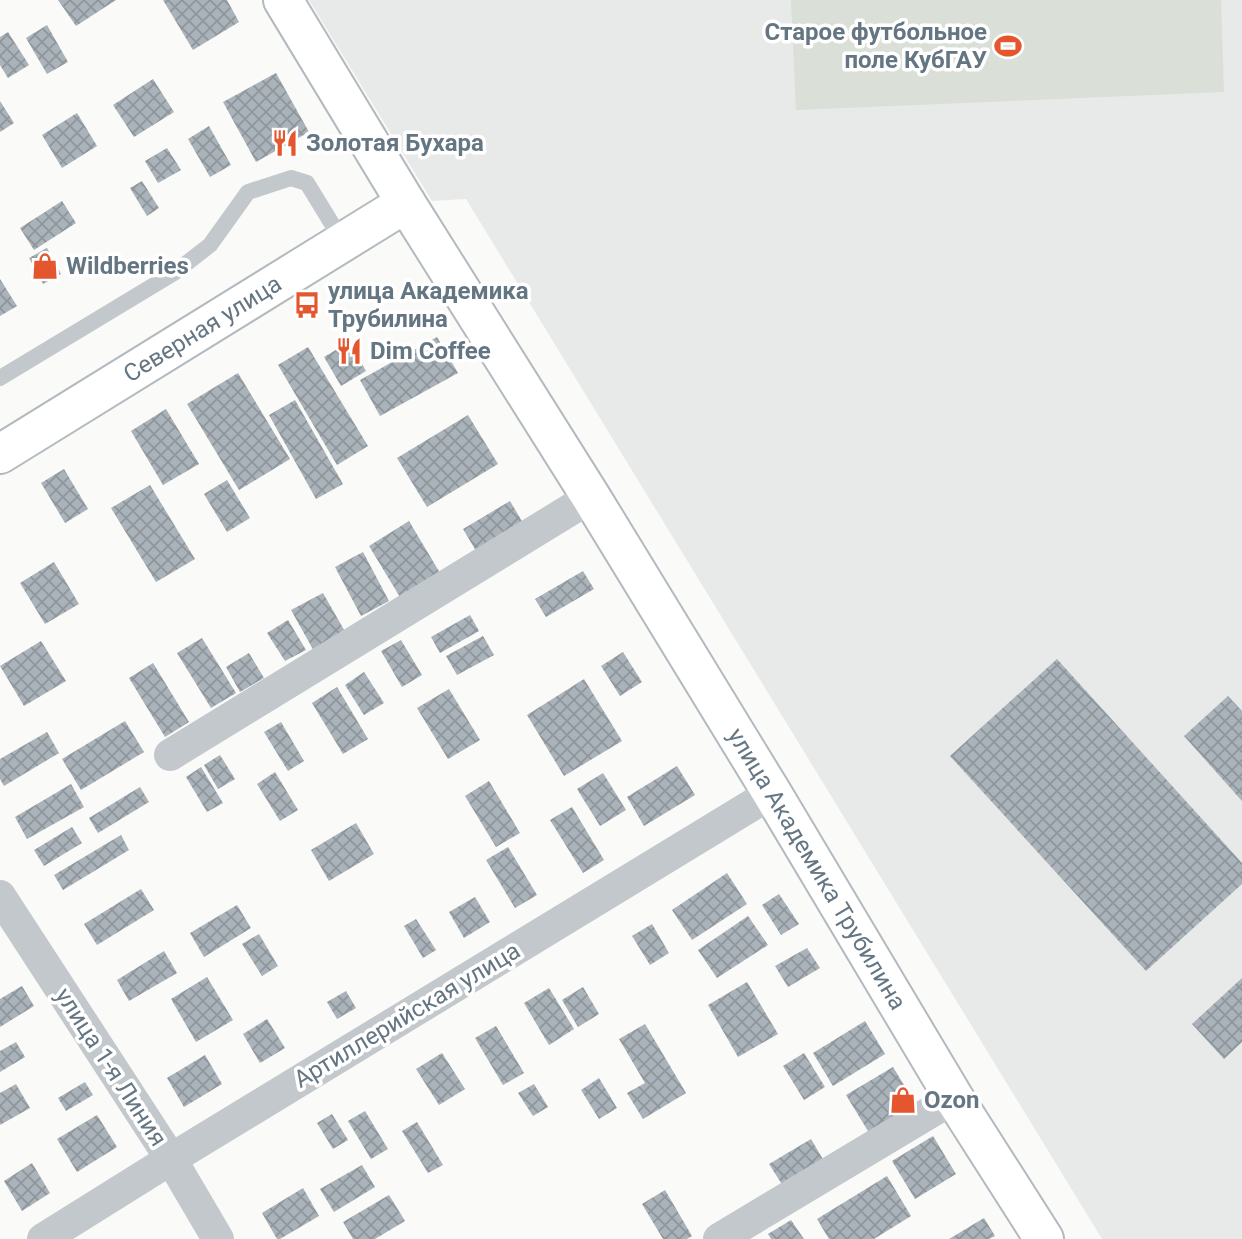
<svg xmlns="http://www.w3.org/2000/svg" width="1242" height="1239" font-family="Roboto,sans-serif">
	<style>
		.built { fill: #e8e9e9 }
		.grass { fill: #dadfd7 }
		.building { fill: url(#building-cross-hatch) }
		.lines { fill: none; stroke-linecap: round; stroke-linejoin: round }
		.secondary-casing { stroke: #b3babf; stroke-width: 42 }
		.lane { stroke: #c3c8cc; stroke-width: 16 }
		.street { stroke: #c3c8cc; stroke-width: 32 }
		.secondary { stroke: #fff; stroke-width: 38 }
		.labels { text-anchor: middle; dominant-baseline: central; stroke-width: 7; stroke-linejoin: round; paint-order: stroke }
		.poi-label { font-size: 24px; font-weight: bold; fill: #657683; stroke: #fff; text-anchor: start }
		.street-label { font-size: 24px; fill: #657683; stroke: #fff }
	</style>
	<defs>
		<pattern id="building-cross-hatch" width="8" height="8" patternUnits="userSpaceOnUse" patternTransform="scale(1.75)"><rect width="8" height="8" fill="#aab3b9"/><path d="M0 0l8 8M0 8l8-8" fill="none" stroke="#8e969c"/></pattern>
	</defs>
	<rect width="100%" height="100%" fill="#fafaf8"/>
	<path class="built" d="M 309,0 L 1242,0 L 1242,1239 L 1102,1239 L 466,199 L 432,201 Z"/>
	<path class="grass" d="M 791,0 L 1221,0 L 1224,92 L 796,110 Z"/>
	<path class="building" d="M 58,0 L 116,0 L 76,26 Z
		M 163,0 L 227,0 L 239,22 L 193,50 Z
		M 47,25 L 68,62 L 47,74 L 26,38 Z
		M 8,32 L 29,65 L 8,78 L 0,65 L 0,37 Z
		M 276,73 L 309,132 L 256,162 L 223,102 Z
		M 153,79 L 174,112 L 134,137 L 113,105 Z
		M 0,101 L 14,123 L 0,132 Z
		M 77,113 L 97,146 L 62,168 L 42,135 Z
		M 209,126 L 231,165 L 210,177 L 188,139 Z
		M 167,148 L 181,170 L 158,183 L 145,161 Z
		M 142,181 L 159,208 L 147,216 L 130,188 Z
		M 62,201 L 76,223 L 34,250 L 20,228 Z
		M 47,248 L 61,274 L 43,284 L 29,258 Z
		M 0,279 L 17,306 L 0,316 Z
		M 437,337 L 458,373 L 380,416 L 360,380 Z
		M 349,342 L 366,371 L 341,386 L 324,357 Z
		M 308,347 L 368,446 L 337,465 L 278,365 Z
		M 238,373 L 290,459 L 239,490 L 187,404 Z
		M 295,400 L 343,484 L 316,499 L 269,415 Z
		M 166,409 L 199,464 L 163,485 L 131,431 Z
		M 468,415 L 498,464 L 427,507 L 397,458 Z
		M 64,469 L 88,509 L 65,523 L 41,483 Z
		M 227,480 L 250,518 L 227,532 L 204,494 Z
		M 150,485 L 195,559 L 156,582 L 111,508 Z
		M 510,501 L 526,528 L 479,556 L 463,529 Z
		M 409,521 L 443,578 L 403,602 L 369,546 Z
		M 363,552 L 389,601 L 361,616 L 335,567 Z
		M 54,562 L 79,604 L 45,624 L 20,583 Z
		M 583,571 L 594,589 L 546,617 L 535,599 Z
		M 323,593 L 347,635 L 315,653 L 291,610 Z
		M 470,615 L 479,631 L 440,653 L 431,637 Z
		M 288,620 L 306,650 L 285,661 L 267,633 Z
		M 483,636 L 494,655 L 457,675 L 446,656 Z
		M 202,638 L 236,693 L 211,708 L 177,653 Z
		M 401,640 L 422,675 L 402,687 L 381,651 Z
		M 41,641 L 66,681 L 24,706 L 0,666 Z
		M 623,652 L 642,682 L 620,696 L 601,666 Z
		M 249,653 L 264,678 L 240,692 L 226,667 Z
		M 1057,659 L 1242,863 L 1242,884 L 1146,971 L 950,756 Z
		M 153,663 L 189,722 L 165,737 L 129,678 Z
		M 364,672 L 384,703 L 364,715 L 345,685 Z
		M 584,679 L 622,741 L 564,776 L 527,715 Z
		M 337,687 L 368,739 L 343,754 L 312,703 Z
		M 449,689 L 480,740 L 448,759 L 417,708 Z
		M 1228,696 L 1242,711 L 1242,801 L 1184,736 Z
		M 125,721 L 144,752 L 81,790 L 62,759 Z
		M 281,722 L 304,761 L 288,771 L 264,732 Z
		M 47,732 L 59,753 L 4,786 L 0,779 L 0,759 Z
		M 220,755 L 235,779 L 218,789 L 204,765 Z
		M 677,766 L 695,795 L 644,826 L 627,797 Z
		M 201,767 L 223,803 L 207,812 L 186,777 Z
		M 275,772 L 298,810 L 280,821 L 257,784 Z
		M 603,773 L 626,810 L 600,826 L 577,789 Z
		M 489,781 L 520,833 L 496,847 L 465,796 Z
		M 71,784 L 84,807 L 27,839 L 15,817 Z
		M 140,787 L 149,802 L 98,833 L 89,818 Z
		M 572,807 L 604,860 L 583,873 L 550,820 Z
		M 356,823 L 374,854 L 329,881 L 311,850 Z
		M 72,827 L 82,843 L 44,866 L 34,850 Z
		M 121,835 L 129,850 L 63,890 L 54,875 Z
		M 508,847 L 537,895 L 515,908 L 486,860 Z
		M 727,873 L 747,904 L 692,940 L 672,910 Z
		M 141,889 L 154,910 L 97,945 L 84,924 Z
		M 779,894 L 799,924 L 781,935 L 762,905 Z
		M 475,897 L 490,922 L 464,938 L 449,912 Z
		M 237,905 L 251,928 L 204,957 L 190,933 Z
		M 748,916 L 768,945 L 717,978 L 698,950 Z
		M 416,919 L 436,950 L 423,958 L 404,926 Z
		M 652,924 L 669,953 L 650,965 L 632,936 Z
		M 259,934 L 278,966 L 262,976 L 242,944 Z
		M 807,948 L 820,968 L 788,987 L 775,966 Z
		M 164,951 L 177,973 L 129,1001 L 117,980 Z
		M 207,977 L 233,1020 L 196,1042 L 171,999 Z
		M 1242,978 L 1242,1042 L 1224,1059 L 1192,1024 Z
		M 747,982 L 778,1034 L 738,1057 L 708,1005 Z
		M 22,986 L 34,1006 L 0,1027 L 0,999 Z
		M 583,987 L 599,1014 L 578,1027 L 562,1000 Z
		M 549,988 L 574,1029 L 549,1045 L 524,1003 Z
		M 346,991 L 356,1008 L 337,1019 L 327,1002 Z
		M 267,1019 L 285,1048 L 260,1063 L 243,1034 Z
		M 865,1021 L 885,1054 L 833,1086 L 813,1053 Z
		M 645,1024 L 686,1093 L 643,1119 L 627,1093 L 645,1083 L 619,1039 Z
		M 496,1026 L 524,1073 L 503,1085 L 475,1038 Z
		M 16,1042 L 25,1057 L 0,1072 L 0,1051 Z
		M 442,1053 L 465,1089 L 439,1105 L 416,1069 Z
		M 804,1053 L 825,1087 L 804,1100 L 783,1066 Z
		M 205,1055 L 222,1084 L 184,1107 L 167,1078 Z
		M 893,1067 L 918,1108 L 871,1136 L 846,1095 Z
		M 599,1078 L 617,1108 L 599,1119 L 581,1090 Z
		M 85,1082 L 93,1095 L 66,1111 L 58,1098 Z
		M 16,1084 L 30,1108 L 0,1125 L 0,1093 Z
		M 534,1084 L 548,1107 L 533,1116 L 518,1093 Z
		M 365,1111 L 388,1149 L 371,1159 L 348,1121 Z
		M 332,1114 L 348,1140 L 333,1149 L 317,1123 Z
		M 97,1115 L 117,1147 L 77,1172 L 57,1139 Z
		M 417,1122 L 443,1165 L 428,1173 L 402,1131 Z
		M 933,1136 L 956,1174 L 915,1199 L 892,1161 Z
		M 811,1139 L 824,1161 L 783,1186 L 769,1164 Z
		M 32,1163 L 50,1193 L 22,1211 L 4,1181 Z
		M 362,1165 L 375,1187 L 334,1212 L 320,1189 Z
		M 887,1176 L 911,1216 L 874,1239 L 829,1239 L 817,1219 Z
		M 303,1188 L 319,1216 L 280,1239 L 277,1239 L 262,1213 Z
		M 665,1190 L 692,1236 L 687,1239 L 663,1239 L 642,1204 Z
		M 389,1195 L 405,1221 L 375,1239 L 353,1239 L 343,1222 Z
		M 984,1218 L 995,1236 L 989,1239 L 949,1239 Z
		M 791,1220 L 804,1239 L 771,1239 L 768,1234 Z"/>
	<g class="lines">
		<defs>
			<g id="secondary">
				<path id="s1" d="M 283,0 L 406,203 L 591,497 L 772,793 L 954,1098 L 1044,1239"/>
				<path id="s2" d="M 0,454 L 406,203"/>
			</g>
		</defs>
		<use href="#secondary" class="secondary-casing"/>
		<path class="lane" d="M 0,378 L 174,273 L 210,245 L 248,192 L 291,178 L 307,183 L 343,242"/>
		<path class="street" d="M 170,755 L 591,497
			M 0,896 L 171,1159 L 218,1239
			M 43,1239 L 171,1159 L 772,793
			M 719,1239 L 954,1098"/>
		<use href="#secondary" class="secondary"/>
	</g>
	<defs>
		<symbol id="stadium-bare" viewBox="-9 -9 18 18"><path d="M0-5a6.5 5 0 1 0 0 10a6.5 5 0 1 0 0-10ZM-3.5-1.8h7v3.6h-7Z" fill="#e4572e" stroke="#fff" stroke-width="2.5" paint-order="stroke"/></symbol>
		<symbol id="restaurant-bare" viewBox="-9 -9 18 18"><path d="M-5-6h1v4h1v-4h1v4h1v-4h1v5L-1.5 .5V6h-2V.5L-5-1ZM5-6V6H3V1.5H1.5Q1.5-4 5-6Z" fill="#e4572e" stroke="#fff" stroke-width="2.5" paint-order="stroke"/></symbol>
		<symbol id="shop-bare" viewBox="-9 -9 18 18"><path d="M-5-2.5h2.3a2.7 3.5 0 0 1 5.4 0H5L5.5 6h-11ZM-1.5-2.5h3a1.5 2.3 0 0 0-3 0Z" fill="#e4572e" stroke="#fff" stroke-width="2.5" paint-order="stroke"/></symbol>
		<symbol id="bus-bare" viewBox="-9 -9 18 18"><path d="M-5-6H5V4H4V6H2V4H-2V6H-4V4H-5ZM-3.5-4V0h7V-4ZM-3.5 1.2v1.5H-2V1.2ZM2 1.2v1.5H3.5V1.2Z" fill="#e4572e" stroke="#fff" stroke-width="2.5" paint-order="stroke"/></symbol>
	</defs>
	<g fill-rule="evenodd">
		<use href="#stadium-bare" x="989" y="27" width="38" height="38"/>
		<use href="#restaurant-bare" x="266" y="124" width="38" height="38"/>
		<use href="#shop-bare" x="26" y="247" width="38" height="38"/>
		<use href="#bus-bare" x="288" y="286" width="38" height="38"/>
		<use href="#restaurant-bare" x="330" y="332" width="38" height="38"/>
		<use href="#shop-bare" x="884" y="1081" width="38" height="38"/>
	</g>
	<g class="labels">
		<g class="poi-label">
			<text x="987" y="32" text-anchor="end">Старое футбольное<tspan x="987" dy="28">поле КубГАУ</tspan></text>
			<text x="306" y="143">Золотая Бухара</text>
			<text x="66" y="266">Wildberries</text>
			<text x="328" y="291">улица Академика<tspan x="328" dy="28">Трубилина</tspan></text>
			<text x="370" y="351">Dim Coffee</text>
			<text x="924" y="1100">Ozon</text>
		</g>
		<g class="street-label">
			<text stroke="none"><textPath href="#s2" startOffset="238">Северная улица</textPath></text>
			<text stroke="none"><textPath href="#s1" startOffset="1020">улица Академика Трубилина</textPath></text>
			<text transform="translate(407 1015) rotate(-31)">Артиллерийская улица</text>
			<text transform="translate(111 1067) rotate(57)">улица 1-я Линия</text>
		</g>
	</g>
</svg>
